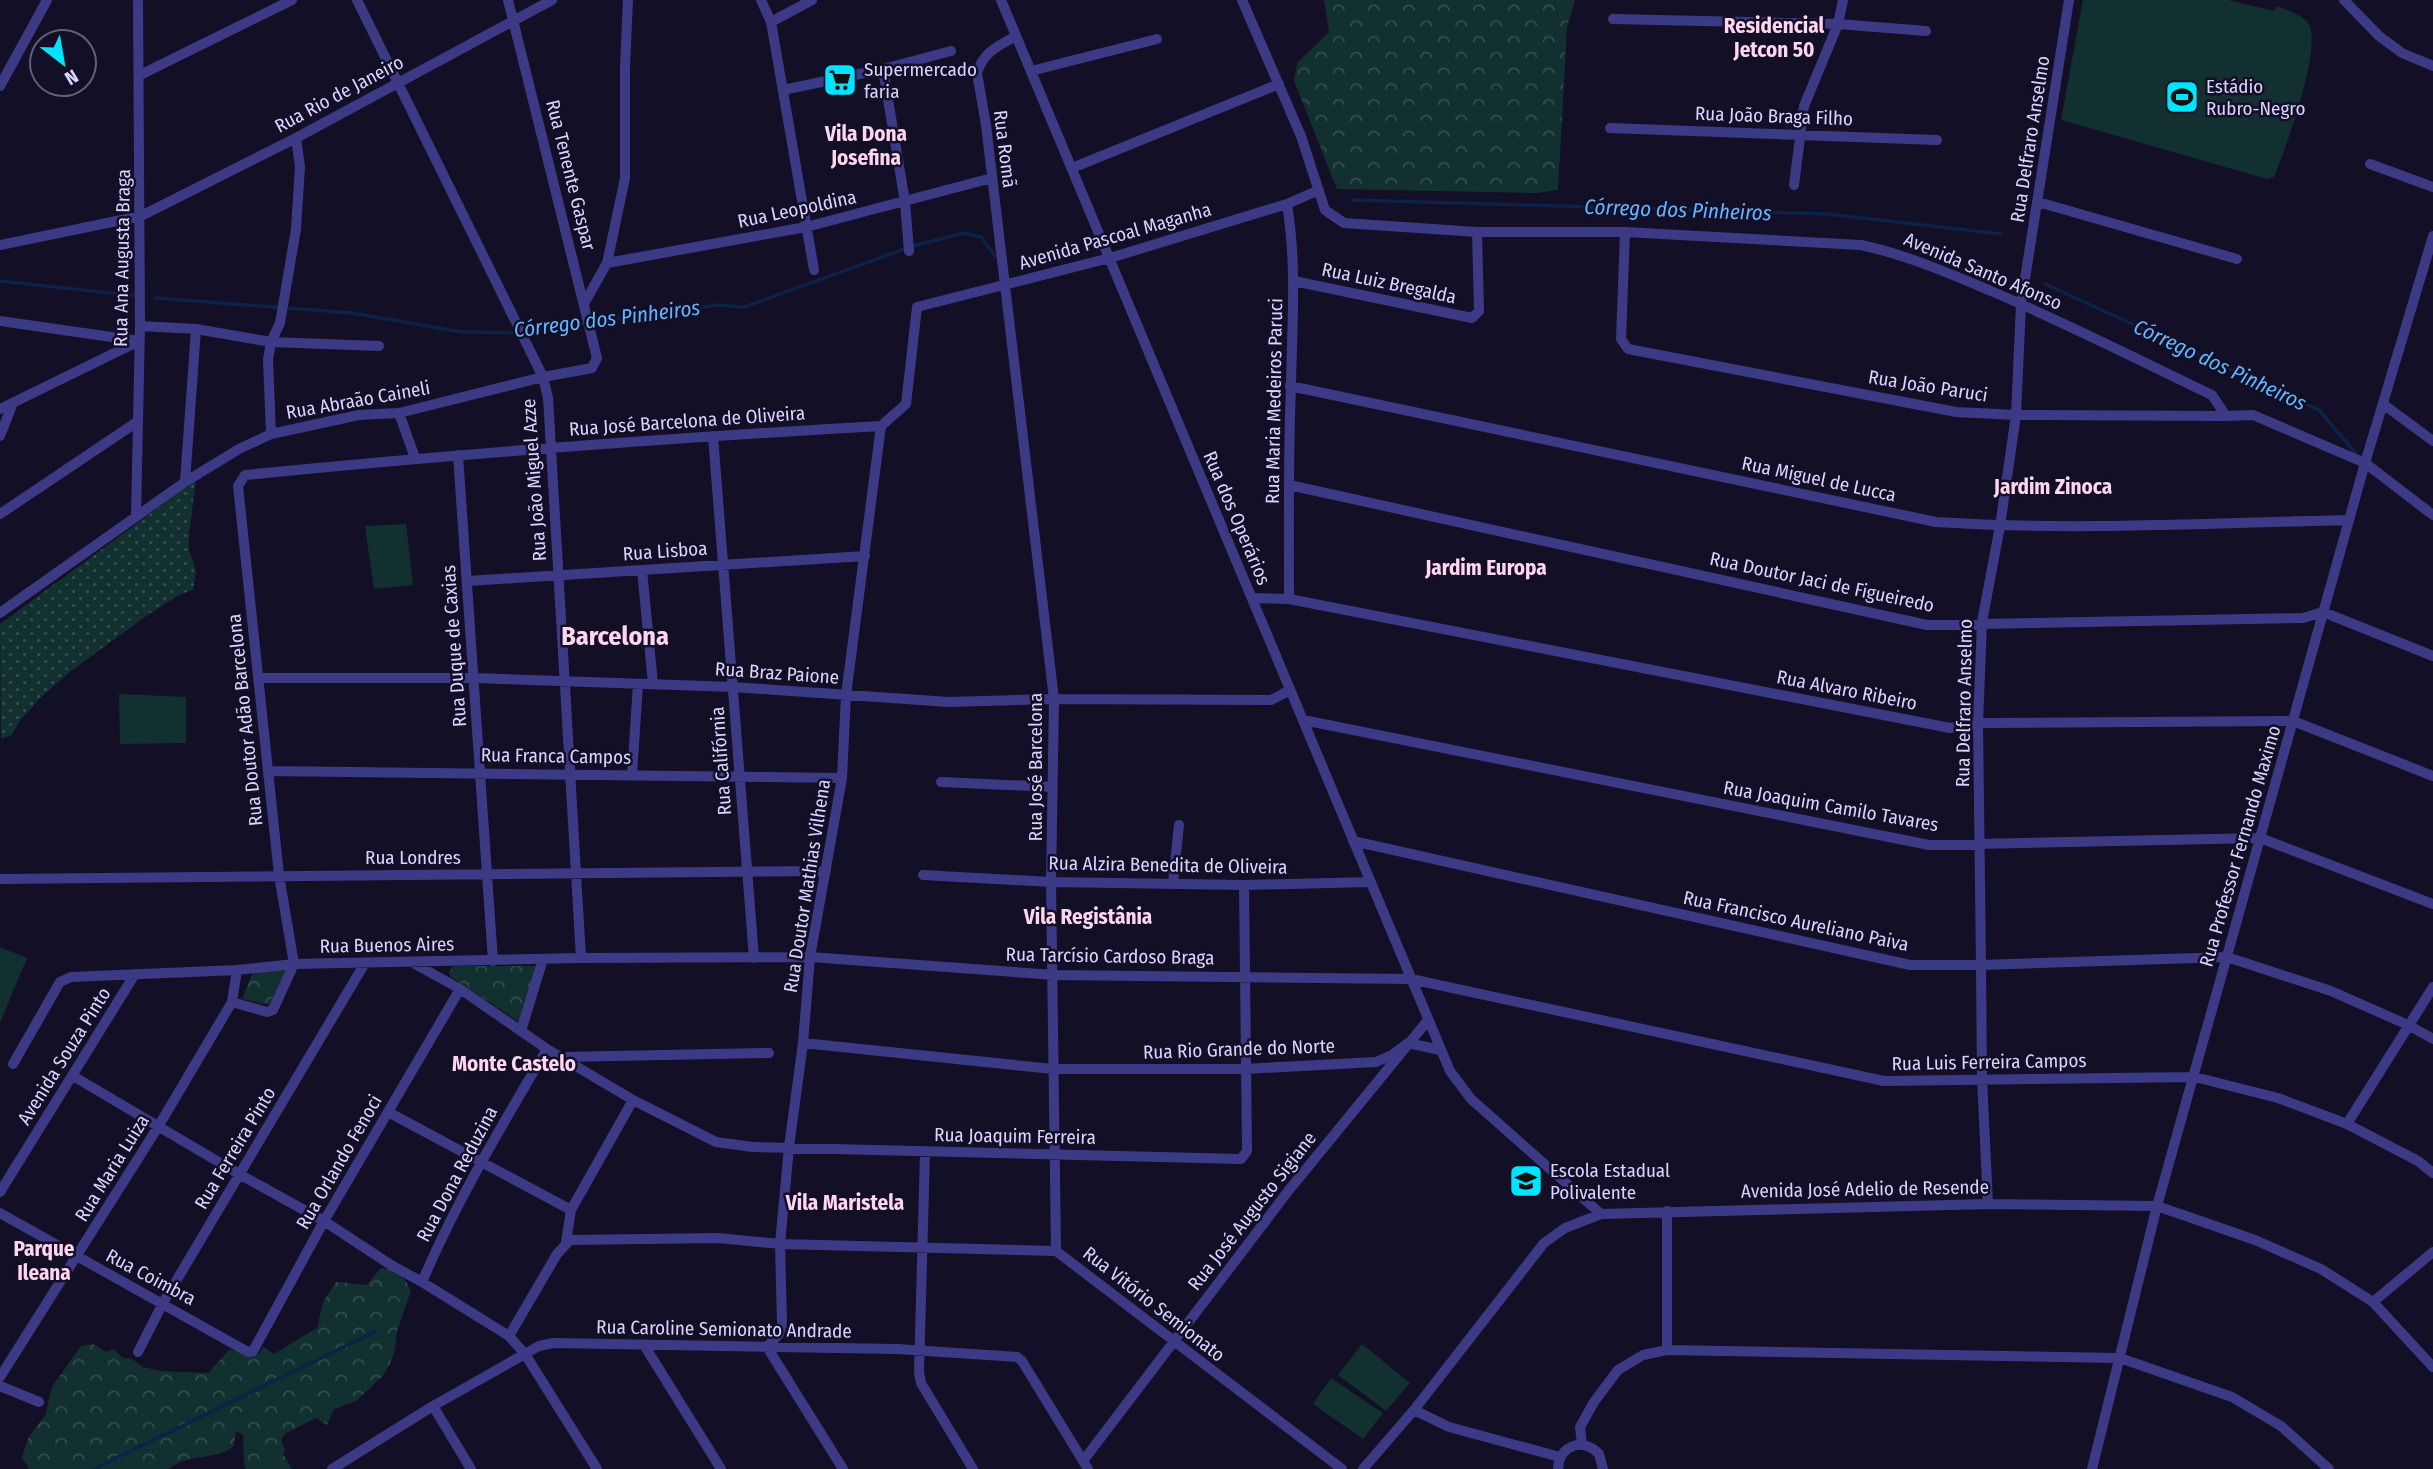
<svg xmlns="http://www.w3.org/2000/svg" width="2433" height="1469" font-family="'Fira Sans Condensed',sans-serif">
	<style>
		.grass { fill: url(#grass-dots) }
		.forest { fill: url(#forest-crowns) }
		.pitch { fill: #12302f }
		.lines { fill: none; stroke-linecap: round; stroke-linejoin: round }
		.stream { stroke: #0c2248; stroke-width: 3.5 }
		.minor { stroke: #3d3a85; stroke-width: 10 }
		.labels { text-anchor: middle; dominant-baseline: central; stroke-width: 5; stroke-linejoin: round; paint-order: stroke }
		.poi-label { font-size: 19px; fill: #d9d4ff; stroke: #130f26; text-anchor: start }
		.street-label { font-size: 19px; fill: #d9d4ff; stroke: #130f26 }
		.neighbourhood-label { font-size: 21px; font-weight: bold; fill: #ffd6f0; stroke: #130f26 }
		.water-label { font-size: 21px; font-style: italic; fill: #62b6ff; stroke: #130f26 }
		.district-label { font-size: 26px; font-weight: bold; fill: #ffd6f0; stroke: #130f26 }
	</style>
	<defs>
		<pattern id="grass-dots" width="8" height="8" patternUnits="userSpaceOnUse" patternTransform="scale(1.75)"><rect width="8" height="8" fill="#12302f"/><path d="M2 2h.1M6 6h.1" fill="none" stroke="#344d4e" stroke-width="1.8" stroke-linecap="round"/></pattern>
		<pattern id="forest-crowns" width="20" height="18" patternUnits="userSpaceOnUse" patternTransform="scale(1.75)"><rect width="20" height="18" fill="#12302f"/><path d="M2 6a3 3 0 1 1 6 0M12 15a3 3 0 1 1 6 0" fill="none" stroke="#344d4e"/></pattern>
	</defs>
	<rect width="100%" height="100%" fill="#130f26"/>
	<path class="grass" d="M 196,480 L 189,534 L 189,550 L 196,571 L 193,590 L 181,594 L 149,614 L 71,671 L 40,698 L 19,722 L 12,735 L 1,739 L 0,624 Z"/>
	<path class="forest" d="M 1324,0 L 1575,0 L 1567,27 L 1558,190 L 1537,193 L 1337,189 L 1294,81 L 1297,63 L 1329,32 Z
		M 453,966 L 538,966 L 522,1024 L 451,977 L 449,973 Z
		M 289,967 L 270,1005 L 242,999 L 254,970 Z
		M 381,1268 C 398,1270 404,1276 411,1291 L 397,1331 L 395,1349 L 390,1364 L 382,1377 L 356,1401 L 334,1409 L 327,1425 L 316,1418 L 286,1433 L 281,1439 L 285,1451 L 283,1454 L 292,1469 L 246,1469 L 244,1464 L 243,1435 L 236,1431 L 234,1446 C 216,1461 187,1453 169,1469 L 29,1469 L 22,1457 L 29,1436 L 45,1416 L 52,1387 L 81,1346 L 93,1344 L 106,1352 L 114,1349 L 123,1358 L 132,1359 L 143,1367 L 160,1371 L 208,1373 L 229,1350 L 259,1354 L 263,1347 L 274,1354 L 317,1328 L 323,1302 L 336,1282 L 367,1285 Z"/>
	<path class="pitch" d="M 2083,0 L 2228,0 L 2274,11 L 2277,6 C 2288,11 2303,14 2309,25 C 2322,48 2285,151 2274,177 L 2267,179 L 2061,120 Z
		M 406,524 L 413,585 L 374,589 L 365,526 Z
		M 119,694 L 186,697 L 186,743 L 120,744 Z
		M 0,947 L 27,958 L 0,1023 Z
		M 1362,1344 L 1410,1383 L 1386,1411 L 1338,1375 Z
		M 1331,1378 L 1383,1413 L 1363,1439 L 1313,1404 Z"/>
	<g class="lines">
		<path class="stream" d="M 1353,200 L 1828,214 L 2001,234
			M 0,281 L 138,296
			M 2045,284 L 2319,410 L 2358,456
			M 156,298 L 352,313 L 462,332 L 517,333
			M 525,332 L 717,305 L 744,307 L 913,246 L 964,233 L 981,237 L 995,256
			M 94,1469 L 376,1331"/>
		<path class="minor" d="M 357,0 L 543,377 L 548,398 L 581,958
			M 761,0 L 771,22 L 814,270
			M 1001,0 L 1450,1071 L 1471,1099 L 1601,1214
			M 1242,0 L 1301,136 L 1325,210 L 1344,223 L 1477,232 L 1625,232 L 1861,245 C 1907,255 1948,273 1991,291 C 2066,323 2139,360 2212,395 L 2226,416 L 2253,415 L 2365,463 L 2433,515
			M 2344,0 L 2379,36 L 2402,53 L 2433,66
			M 1613,19 L 1838,24 L 1926,31
			M 771,22 L 812,0
			M 1016,36 C 998,46 983,52 977,73 L 986,125 L 1054,699 L 1051,882 L 1056,1251
			M 883,69 L 905,202 L 909,251
			M 1031,71 L 1157,39
			M 140,75 L 292,0
			M 0,86 L 47,0
			M 783,90 L 883,69 L 951,51
			M 1610,128 L 1937,140
			M 2370,164 L 2433,187
			M 1072,168 L 1279,84
			M 1794,185 L 1804,106 L 1838,24 L 1843,0
			M 2038,202 L 2237,259
			M 1287,204 C 1297,265 1292,324 1291,386 C 1288,457 1289,528 1289,599
			M 1625,232 L 1621,339 L 1628,349 L 1956,412 L 2016,415 L 2226,416
			M 0,245 L 141,216 L 296,138 L 552,0
			M 607,263 L 806,227 L 992,178
			M 1294,281 L 1472,318 L 1479,311 L 1477,232
			M 585,302 L 607,263 L 625,178 L 625,67 L 628,0
			M 0,321 L 139,341
			M 140,326 L 196,329 L 271,342 L 379,346
			M 1290,386 L 1936,522 C 2073,531 2211,523 2349,520
			M 2383,404 L 2433,441
			M 0,409 L 139,341
			M 399,413 L 415,458
			M 881,426 L 906,404 L 917,307 L 1110,258 L 1287,204 L 1319,190
			M 271,434 L 268,360 L 271,342 L 280,323 L 296,229 L 300,167 L 296,138
			M 0,436 L 13,403
			M 713,436 L 754,958
			M 458,455 L 493,961
			M 185,482 L 196,329
			M 1289,485 L 1927,625 L 2303,618 L 2323,612 L 2433,656
			M 0,514 L 137,422
			M 136,516 L 140,326 L 138,0
			M 642,570 L 653,684
			M 467,581 L 865,556
			M 1252,598 L 1289,599 L 1950,728 L 1978,723 L 2293,721 L 2433,776
			M 0,613 L 185,482 L 239,449 L 271,434 L 359,415 L 399,413 L 543,377 L 592,368 L 597,358 L 508,0
			M 259,678 L 474,678 L 733,687 L 949,702 L 1054,699 L 1271,700 L 1290,690
			M 1303,720 L 1929,845 L 2260,838 L 2433,904
			M 269,771 L 842,778
			M 632,775 L 638,684
			M 941,782 L 1053,787
			M 1353,841 L 1910,965 L 1981,965 L 2227,957 L 2331,991 L 2408,1025 L 2433,1039
			M 923,875 L 1051,882 L 1244,885 L 1370,882
			M 0,879 L 826,871
			M 1173,883 L 1179,825
			M 415,964 L 460,989 L 547,1049 L 633,1100 L 716,1142 L 753,1147 L 1241,1159 L 1247,1151 L 1244,885
			M 232,1002 L 267,1012 L 273,1010 L 294,964 L 279,875 L 238,486 L 245,475 C 456,454 668,438 881,426
			M 521,1031 L 543,959
			M 803,1043 L 1053,1069 L 1244,1069 L 1376,1062 L 1392,1055 L 1408,1043 L 1440,1050
			M 562,1057 L 769,1053
			M 13,1064 L 60,982 L 71,977 L 237,970 L 294,964 L 581,958 L 810,957 L 1054,975 L 1411,979 L 1884,1081 L 2195,1077 L 2278,1098 L 2347,1124 L 2418,1161 L 2433,1173
			M 73,1076 L 239,1174 L 324,1221 L 391,1265 L 422,1282 L 509,1336 L 525,1354 L 597,1469
			M 388,1112 L 571,1210
			M 2347,1124 L 2433,987
			M 925,1152 L 919,1372 L 921,1383 L 973,1469
			M 0,1192 L 135,974
			M 1988,1204 L 1982,1079 L 1981,965 L 1978,723 L 1982,622 L 2000,526 L 2016,415 L 2021,304 L 2069,0
			M 1667,1211 L 1667,1350
			M 0,1213 L 248,1352 L 253,1351 L 324,1221 L 460,989
			M 566,1242 L 571,1210 L 633,1100
			M 422,1282 C 457,1200 502,1125 547,1049
			M 2373,1302 L 2433,1252
			M 509,1336 L 557,1254 L 570,1240 L 718,1238 L 780,1244 L 1056,1251 L 1342,1469
			M 644,1345 L 721,1469
			M 138,1352 L 163,1303 L 365,963
			M 0,1377 L 158,1127 L 232,1002 L 237,970
			M 0,1386 L 39,1402
			M 433,1406 L 471,1469
			M 1414,1410 L 1449,1427 L 1560,1457
			M 1582,1444 L 1580,1427 L 1594,1402 L 1618,1370 L 1643,1355 L 1667,1350 L 2120,1358 L 2232,1397 L 2281,1426 L 2329,1469
			M 1083,1461 L 1289,1190 L 1428,1020
			M 332,1469 L 433,1406 L 539,1346 L 553,1343 L 897,1349 L 1017,1357 L 1022,1361 L 1088,1469
			M 843,1469 L 767,1347 L 779,1334 L 782,1324 L 780,1244 L 789,1147 L 803,1043 L 810,957 L 842,778 L 846,695 L 881,426
			M 1363,1469 L 1414,1410 L 1544,1243 L 1565,1228 L 1601,1214 L 1988,1204 L 2157,1206 L 2255,1240 L 2321,1269 L 2373,1302 L 2433,1367
			M 1558,1469 C 1559,1445 1583,1437 1599,1454 L 1603,1469
			M 2092,1469 L 2157,1206 L 2365,463 L 2433,236"/>
	</g>
	<defs>
		<symbol id="supermarket-square" viewBox="-11 -11 22 22"><rect x="-9" y="-9" width="18" height="18" rx="4" fill="#00e5ff" stroke="#130f26"/><path d="M-6-5.5h2.5l.6 2H6L4.5 2H-2.5L-4.4-4H-6ZM-1.5 3.2a1.3 1.3 0 1 0 .1 0ZM3 3.2a1.3 1.3 0 1 0 .1 0Z" fill="#111"/></symbol>
		<symbol id="stadium-square" viewBox="-11 -11 22 22"><rect x="-9" y="-9" width="18" height="18" rx="4" fill="#00e5ff" stroke="#130f26"/><path d="M0-5a6.5 5 0 1 0 0 10a6.5 5 0 1 0 0-10ZM-3.5-1.8h7v3.6h-7Z" fill="#111"/></symbol>
		<symbol id="school-square" viewBox="-11 -11 22 22"><rect x="-9" y="-9" width="18" height="18" rx="4" fill="#00e5ff" stroke="#130f26"/><path d="M0-5L7-2L0 1L-7-2ZM-4 1L0 2.5L4 1V4Q0 6-4 4Z" fill="#111"/></symbol>
	</defs>
	<g fill-rule="evenodd">
		<use href="#supermarket-square" x="821" y="61" width="38" height="38"/>
		<use href="#stadium-square" x="2163" y="78" width="38" height="38"/>
		<use href="#school-square" x="1507" y="1162" width="38" height="38"/>
	</g>
	<g class="labels">
		<g class="poi-label">
			<text x="864" y="69">Supermercado<tspan x="864" dy="22">faria</tspan></text>
			<text x="2206" y="86">Estádio<tspan x="2206" dy="22">Rubro-Negro</tspan></text>
			<text x="1550" y="1170">Escola Estadual<tspan x="1550" dy="22">Polivalente</tspan></text>
		</g>
		<g class="street-label">
			<text transform="translate(339 94) rotate(-28)">Rua Rio de Janeiro</text>
			<text transform="translate(1774 116) rotate(2)">Rua João Braga Filho</text>
			<text transform="translate(2030 139) rotate(-81)">Rua Delfraro Anselmo</text>
			<text transform="translate(1005 149) rotate(83)">Rua Romã</text>
			<text transform="translate(571 175) rotate(76)">Rua Tenente Gaspar</text>
			<text transform="translate(797 209) rotate(-12)">Rua Leopoldina</text>
			<text transform="translate(1115 236) rotate(-16)">Avenida Pascoal Maganha</text>
			<text transform="translate(122 258) rotate(-89)">Rua Ana Augusta Braga</text>
			<text transform="translate(1983 271) rotate(23)">Avenida Santo Afonso</text>
			<text transform="translate(1389 283) rotate(12)">Rua Luiz Bregalda</text>
			<text transform="translate(1928 386) rotate(9)">Rua João Paruci</text>
			<text transform="translate(358 400) rotate(-10)">Rua Abraão Caineli</text>
			<text transform="translate(1274 401) rotate(-89)">Rua Maria Medeiros Paruci</text>
			<text transform="translate(687 421) rotate(-4)">Rua José Barcelona de Oliveira</text>
			<text transform="translate(1819 479) rotate(12)">Rua Miguel de Lucca</text>
			<text transform="translate(534 480) rotate(-94)">Rua João Miguel Azze</text>
			<text transform="translate(1237 518) rotate(67)">Rua dos Operários</text>
			<text transform="translate(665 551) rotate(-4)">Rua Lisboa</text>
			<text transform="translate(1822 582) rotate(12)">Rua Doutor Jaci de Figueiredo</text>
			<text transform="translate(454 646) rotate(-94)">Rua Duque de Caxias</text>
			<text transform="translate(777 673) rotate(4)">Rua Braz Paione</text>
			<text transform="translate(1847 690) rotate(11)">Rua Alvaro Ribeiro</text>
			<text transform="translate(1964 703) rotate(-89)">Rua Delfraro Anselmo</text>
			<text transform="translate(245 720) rotate(-96)">Rua Doutor Adão Barcelona</text>
			<text transform="translate(556 756) rotate(1)">Rua Franca Campos</text>
			<text transform="translate(721 761) rotate(-94)">Rua Califórnia</text>
			<text transform="translate(1035 767) rotate(-90)">Rua José Barcelona</text>
			<text transform="translate(1831 806) rotate(10)">Rua Joaquim Camilo Tavares</text>
			<text transform="translate(2240 846) rotate(-74)">Rua Professor Fernando Maximo</text>
			<text x="413" y="857">Rua Londres</text>
			<text transform="translate(1168 865) rotate(1)">Rua Alzira Benedita de Oliveira</text>
			<text transform="translate(807 886) rotate(-81)">Rua Doutor Mathias Vilhena</text>
			<text transform="translate(1796 921) rotate(12)">Rua Francisco Aureliano Paiva</text>
			<text transform="translate(387 945) rotate(-1)">Rua Buenos Aires</text>
			<text transform="translate(1110 956) rotate(1)">Rua Tarcísio Cardoso Braga</text>
			<text transform="translate(1239 1049) rotate(-2)">Rua Rio Grande do Norte</text>
			<text transform="translate(64 1056) rotate(-58)">Avenida Souza Pinto</text>
			<text transform="translate(1989 1062) rotate(-1)">Rua Luis Ferreira Campos</text>
			<text transform="translate(1015 1136) rotate(1)">Rua Joaquim Ferreira</text>
			<text transform="translate(235 1148) rotate(-59)">Rua Ferreira Pinto</text>
			<text transform="translate(339 1162) rotate(-60)">Rua Orlando Fenoci</text>
			<text transform="translate(112 1168) rotate(-58)">Rua Maria Luiza</text>
			<text transform="translate(457 1174) rotate(-62)">Rua Dona Reduzina</text>
			<text transform="translate(1865 1189) rotate(-1)">Avenida José Adelio de Resende</text>
			<text transform="translate(1252 1211) rotate(-52)">Rua José Augusto Sigiane</text>
			<text transform="translate(151 1277) rotate(28)">Rua Coimbra</text>
			<text transform="translate(1154 1304) rotate(38)">Rua Vitório Semionato</text>
			<text transform="translate(724 1329) rotate(1)">Rua Caroline Semionato Andrade</text>
		</g>
		<g class="neighbourhood-label">
			<text x="1774" y="26">Residencial<tspan x="1774" dy="24">Jetcon 50</tspan></text>
			<text x="866" y="134">Vila Dona<tspan x="866" dy="24">Josefina</tspan></text>
			<text x="2053" y="487">Jardim Zinoca</text>
			<text x="1486" y="568">Jardim Europa</text>
			<text x="1088" y="917">Vila Registânia</text>
			<text x="514" y="1064">Monte Castelo</text>
			<text x="845" y="1203">Vila Maristela</text>
			<text x="44" y="1249">Parque<tspan x="44" dy="24">Ileana</tspan></text>
		</g>
		<g class="water-label">
			<text transform="translate(1678 210) rotate(2)">Córrego dos Pinheiros</text>
			<text transform="translate(607 319) rotate(-7)">Córrego dos Pinheiros</text>
			<text transform="translate(2220 365) rotate(25)">Córrego dos Pinheiros</text>
		</g>
		<g class="district-label">
			<text x="615" y="636">Barcelona</text>
		</g>
	</g>
	<g transform="translate(63 63) rotate(149)"><circle r="33" fill="#130f26" stroke="#625e7d" stroke-width="2"/>
	<path d="M0-5L12 26L0 18L-12 26Z" fill="#00e5ff"/>
	<text y="-10" font-size="19" font-weight="bold" text-anchor="middle" fill="#d9d4ff">N</text>
	</g>
</svg>
